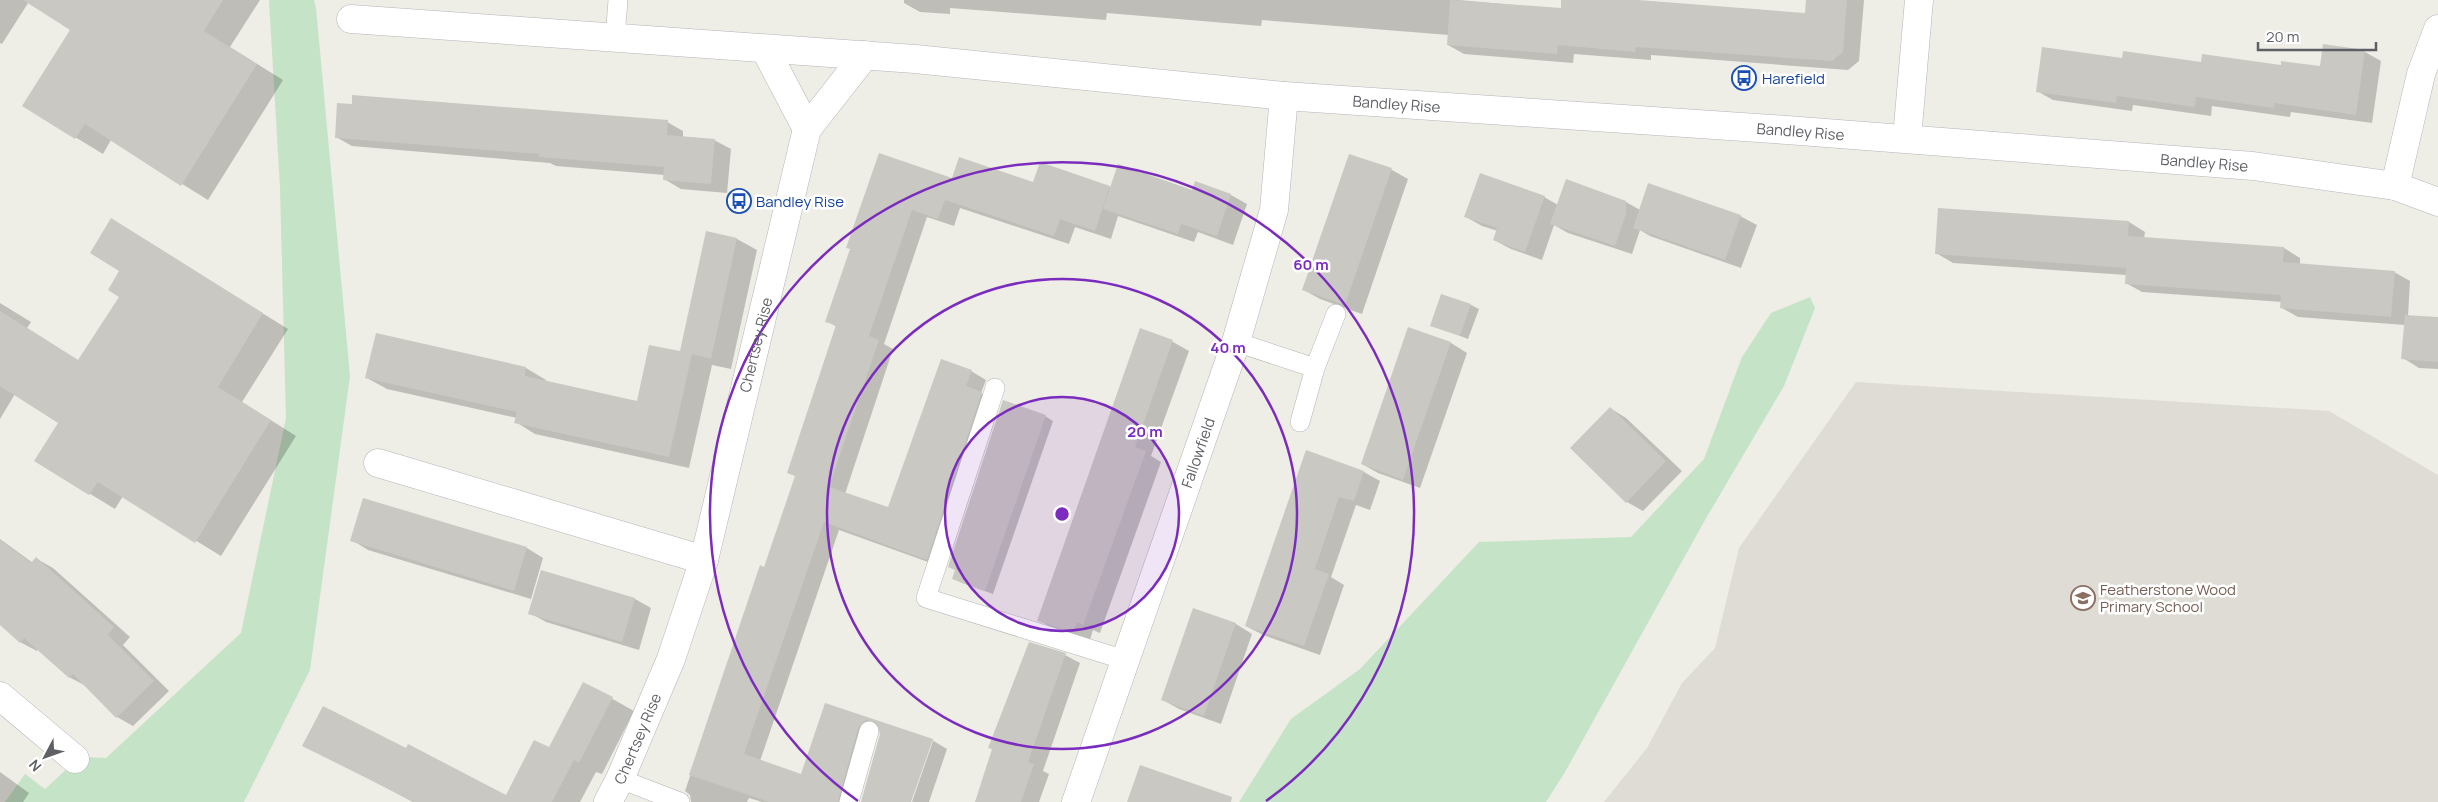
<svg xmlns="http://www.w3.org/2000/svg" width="2438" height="802" font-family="Manrope,sans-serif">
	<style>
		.education { fill: #dedcd4 }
		.green { fill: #c5e3c6 }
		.shadow { fill: #0003 }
		.building { fill: #cac8c2 }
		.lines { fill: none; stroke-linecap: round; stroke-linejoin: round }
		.lane-casing { stroke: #b3b5b9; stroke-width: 20 }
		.street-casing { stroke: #b3b5b9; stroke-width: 29 }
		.lane { stroke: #fff; stroke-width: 19 }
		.street { stroke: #fff; stroke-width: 28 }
		.ring { fill: none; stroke: #7b2cbf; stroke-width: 2.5 }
		.labels { text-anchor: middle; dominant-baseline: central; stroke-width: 5; stroke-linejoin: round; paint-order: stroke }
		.transit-label { font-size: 15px; fill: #164399; stroke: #fff; text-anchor: start }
		.street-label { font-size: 15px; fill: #5e6065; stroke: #fff }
		.education-label { font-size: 15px; fill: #785e54; stroke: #fff; text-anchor: start }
		.centre { fill: #7b2cbf; stroke: #fff; stroke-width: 2.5 }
		.ring-label { font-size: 15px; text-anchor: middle; font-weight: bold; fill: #7b2cbf; stroke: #fff; stroke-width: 5; stroke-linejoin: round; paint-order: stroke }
	</style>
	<rect width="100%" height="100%" fill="#eeede6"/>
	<path class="education" d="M 1856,382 L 2329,411 L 2438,475 L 2438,802 L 1604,802 L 1647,748 L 1682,683 L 1715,648 L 1739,548 Z"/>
	<path class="green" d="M 269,0 L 314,0 L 316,8 L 350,376 L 310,670 L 244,802 L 5,802 L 25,774 L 45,789 L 80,757 L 106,758 L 241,633 L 286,418 L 280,187 Z
		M 1810,297 L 1815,308 L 1784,386 L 1705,520 L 1565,772 L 1546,802 L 1239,802 L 1291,719 L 1360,669 L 1479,542 L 1631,537 L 1704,459 L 1742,357 L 1771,313 Z"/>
	<path class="shadow" d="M 0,0 L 30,0 L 2,44 L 0,43 Z
		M 66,0 L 260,0 L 230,47 L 283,80 L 208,200 L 111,140 L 103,154 L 24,106 L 72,29 Z
		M 904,0 L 1458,0 L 1562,9 L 1563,0 L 1624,0 L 1807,14 L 1808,0 L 1864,0 L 1859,61 L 1848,70 L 1651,55 L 1651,60 L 1574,54 L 1573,63 L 1464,54 L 1448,45 L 1449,35 L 1262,20 L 1261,26 L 1107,13 L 1106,20 L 950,8 L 950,14 L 920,12 L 904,3 Z
		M 2365,52 L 2381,61 L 2372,123 L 2291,112 L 2290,117 L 2212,106 L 2211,116 L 2133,105 L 2132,111 L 2053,100 L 2037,91 L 2123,60 L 2321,68 Z
		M 667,122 L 683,131 L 683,138 L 714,140 L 731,149 L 727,193 L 681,189 L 664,179 L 665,175 L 556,166 L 550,163 L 352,146 L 336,137 Z
		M 1350,155 L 1392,170 L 1408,179 L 1362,314 L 1320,299 L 1304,290 Z
		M 1040,163 L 1112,188 L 1193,192 L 1196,183 L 1231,195 L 1247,204 L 1233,245 L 1198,232 L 1194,242 L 1118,216 L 1111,239 L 1075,227 L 1069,244 L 960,208 L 954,226 L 927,217 L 884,344 L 893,349 L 845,494 L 889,509 L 971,371 L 986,380 L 981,393 L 996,402 L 942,567 L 839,530 L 760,761 L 801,776 L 826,705 L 932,740 L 947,749 L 929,802 L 912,802 L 933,741 L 931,741 L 909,802 L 862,802 L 881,734 L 880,730 L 873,737 L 855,802 L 762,802 L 749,798 L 747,802 L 691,802 L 690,795 L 685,791 L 761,567 L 765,568 L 796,476 L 837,327 L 827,321 L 851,249 L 952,180 L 1034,183 Z
		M 1544,197 L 1558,205 L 1626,202 L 1640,210 L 1740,216 L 1757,225 L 1741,268 L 1650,236 L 1640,230 L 1632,254 L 1568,233 L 1554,225 L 1542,260 L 1511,249 L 1494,240 L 1498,231 L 1482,226 L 1466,217 Z
		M 112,220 L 288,329 L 242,402 L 296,436 L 221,556 L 123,496 L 115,509 L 36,461 L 60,422 L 15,394 L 0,419 L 0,303 L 31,322 L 27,328 L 79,361 L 120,297 L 121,271 Z
		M 2129,222 L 2145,232 L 2144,238 L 2284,248 L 2300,258 L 2300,265 L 2394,272 L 2410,281 L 2408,316 L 2438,319 L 2438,369 L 2419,368 L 2403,358 L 2405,325 L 2298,317 L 2282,308 L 2282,302 L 2142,292 L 2126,283 L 2126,275 L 1953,263 L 1936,253 Z
		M 707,232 L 737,239 L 757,250 L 731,369 L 712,365 L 689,468 L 535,434 L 516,422 L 517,418 L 387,389 L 367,378 L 526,368 L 546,380 L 545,382 L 638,402 L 681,353 Z
		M 1471,305 L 1479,309 L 1468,339 L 1432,325 Z
		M 1409,328 L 1451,343 L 1467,353 L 1420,488 L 1378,473 L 1362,464 Z
		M 1140,330 L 1173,342 L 1189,351 L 1151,456 L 1161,462 L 1100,633 L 1093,630 L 1090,640 L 1054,629 L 1038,620 Z
		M 1610,408 L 1626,418 L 1682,471 L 1643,511 L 1627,502 Z
		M 1045,416 L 1053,421 L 993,594 L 962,583 L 954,579 Z
		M 1307,452 L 1364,472 L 1380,481 L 1370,510 L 1356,505 L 1331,577 L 1344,585 L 1320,655 L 1263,635 L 1246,626 Z
		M 364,499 L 527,548 L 543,558 L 531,599 L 368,550 L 352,540 Z
		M 0,539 L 33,563 L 37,559 L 53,568 L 130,637 L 123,645 L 169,691 L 133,726 L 117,717 L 86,686 L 69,677 L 38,649 L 37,651 L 20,642 L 0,624 Z
		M 542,571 L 635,599 L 651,608 L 639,650 L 546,622 L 530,613 Z
		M 1194,610 L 1236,624 L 1252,634 L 1221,724 L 1179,709 L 1163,700 Z
		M 1030,643 L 1065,655 L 1080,663 L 1043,771 L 1049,774 L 1039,802 L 976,802 L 994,750 L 989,747 Z
		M 584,683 L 634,711 L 602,774 L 596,772 L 580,802 L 413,802 L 304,745 L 406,750 L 506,796 L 550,749 Z
		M 0,772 L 29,793 L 23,802 L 0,802 Z"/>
	<path class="building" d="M 23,0 L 223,0 L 204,31 L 257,64 L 181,186 L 85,124 L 75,139 L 22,106 L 70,30 Z
		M 1450,0 L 1561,8 L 1561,0 L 1638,0 L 1805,13 L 1806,0 L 1847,0 L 1843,52 L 1832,61 L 1636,47 L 1635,52 L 1558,45 L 1557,54 L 1447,45 Z
		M 2323,44 L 2365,50 L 2356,115 L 2275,103 L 2274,108 L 2196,97 L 2195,107 L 2117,96 L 2116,103 L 2036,92 L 2042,47 L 2122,58 L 2123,51 L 2201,62 L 2202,54 L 2281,65 L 2281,61 L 2320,66 Z
		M 352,95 L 668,120 L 667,135 L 715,139 L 711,184 L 663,180 L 664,167 L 539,157 L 539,154 L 335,138 L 337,103 L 352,104 Z
		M 879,153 L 952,178 L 959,157 L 1033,182 L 1040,162 L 1110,186 L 1095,231 L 1060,219 L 1054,236 L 945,200 L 938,219 L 912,210 L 869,336 L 879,340 L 829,487 L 888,507 L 941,359 L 972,370 L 966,386 L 982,392 L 927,560 L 824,522 L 744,754 L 801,774 L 825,703 L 933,739 L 911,802 L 861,802 L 880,734 L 877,724 L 867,720 L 858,728 L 838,802 L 769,802 L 689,775 L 760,565 L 764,567 L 795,476 L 787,473 L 836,325 L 825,322 L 850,249 L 846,248 Z
		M 1349,154 L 1392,168 L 1345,305 L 1302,290 Z
		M 1118,164 L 1192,190 L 1195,181 L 1231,194 L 1217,236 L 1181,224 L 1178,234 L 1103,209 Z
		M 1480,173 L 1545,196 L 1525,252 L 1493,240 L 1497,228 L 1464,217 Z
		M 1566,179 L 1626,201 L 1626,214 L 1615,246 L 1550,224 Z
		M 1648,183 L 1741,215 L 1725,260 L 1633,228 Z
		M 1938,208 L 2129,221 L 2128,236 L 2284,247 L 2283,262 L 2395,271 L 2391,317 L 2280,308 L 2281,295 L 2125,284 L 2126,268 L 1935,254 Z
		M 111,218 L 263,313 L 218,387 L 271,420 L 195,543 L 98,482 L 89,495 L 34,461 L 58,423 L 0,386 L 0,311 L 78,360 L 119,297 L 108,290 L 119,271 L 90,253 Z
		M 706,231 L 737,238 L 711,359 L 692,354 L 669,457 L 514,423 L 517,412 L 365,378 L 376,333 L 526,367 L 525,376 L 637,401 L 649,345 L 680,351 Z
		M 1441,294 L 1471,304 L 1460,336 L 1430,326 Z
		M 2405,315 L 2438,317 L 2438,362 L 2401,359 Z
		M 1408,327 L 1451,342 L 1403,480 L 1361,464 Z
		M 1140,328 L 1173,340 L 1135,447 L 1146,451 L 1083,625 L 1077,622 L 1073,632 L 1037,621 Z
		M 1003,400 L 1046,415 L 985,591 L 952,579 L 955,570 L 948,567 Z
		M 1610,407 L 1666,461 L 1626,503 L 1570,448 Z
		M 1306,450 L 1364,471 L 1354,501 L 1339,497 L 1315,569 L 1329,574 L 1304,646 L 1245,626 Z
		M 363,498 L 527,547 L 514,591 L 350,541 Z
		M 0,540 L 31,563 L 36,557 L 114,627 L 108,635 L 154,681 L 116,718 L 73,674 L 69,678 L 24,638 L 20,643 L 0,625 Z
		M 541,570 L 635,598 L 622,642 L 528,614 Z
		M 1193,608 L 1236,623 L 1204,716 L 1161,700 Z
		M 1029,642 L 1066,653 L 1028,762 L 1034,764 L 1021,802 L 975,802 L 992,749 L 988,748 Z
		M 583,682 L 613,697 L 579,763 L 574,760 L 552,802 L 415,802 L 302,746 L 323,706 L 406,748 L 408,744 L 506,795 L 534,740 L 549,747 Z
		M 1140,765 L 1232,797 L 1231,802 L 1127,802 Z"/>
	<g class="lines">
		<defs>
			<path id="lane" d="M 615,38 L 618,0
				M 1236,342 L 1315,368
				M 995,388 L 926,598 L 1125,660
				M 1300,422 L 1315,368 L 1336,314
				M 620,779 L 680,802
				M 849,802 L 869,731"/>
			<g id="street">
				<path id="s1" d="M 351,19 L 915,59 L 1284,96 L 1787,130 L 2253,166 L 2395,186 L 2438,202"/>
				<path d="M 765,49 L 807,129"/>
				<path d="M 1907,138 L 1919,0"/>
				<path d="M 2395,186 L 2421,74 L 2438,29"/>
				<path d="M 378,463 L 704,560"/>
				<path d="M 0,696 L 75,759"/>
				<path id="s2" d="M 608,802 L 620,779 L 671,659 L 704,560 L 807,129 L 865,55"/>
				<path id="s3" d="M 1076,802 L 1236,342 L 1274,210 L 1284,96"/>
			</g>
		</defs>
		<use href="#lane" class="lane-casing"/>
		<use href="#street" class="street-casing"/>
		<use href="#lane" class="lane"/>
		<use href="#street" class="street"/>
	</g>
	<circle cx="1062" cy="514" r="117" fill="#7b2cbf" fill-opacity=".12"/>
	<g class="ring">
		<circle cx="1062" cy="514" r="117"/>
		<circle cx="1062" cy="514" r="235"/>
		<path d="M858 801A352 352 0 1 1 1266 801"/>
	</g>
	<defs>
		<symbol id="bus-ring" viewBox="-11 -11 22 22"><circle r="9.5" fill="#fff" stroke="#1a4fb4" stroke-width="1.5"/><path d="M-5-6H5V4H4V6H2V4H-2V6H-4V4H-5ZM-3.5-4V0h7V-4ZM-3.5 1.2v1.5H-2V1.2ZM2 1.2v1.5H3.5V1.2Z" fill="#1a4fb4"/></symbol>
		<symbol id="school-ring" viewBox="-11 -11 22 22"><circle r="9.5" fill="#fff" stroke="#8d6e63" stroke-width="1.5"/><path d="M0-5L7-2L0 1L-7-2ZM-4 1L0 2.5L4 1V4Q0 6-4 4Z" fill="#8d6e63"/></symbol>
	</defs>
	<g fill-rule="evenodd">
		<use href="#bus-ring" x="1730" y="64" width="28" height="28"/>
		<use href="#bus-ring" x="725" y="187" width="28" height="28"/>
		<use href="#school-ring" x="2069" y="584" width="28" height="28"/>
	</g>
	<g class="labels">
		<g class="transit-label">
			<text x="1762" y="78">Harefield</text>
			<text x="756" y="201">Bandley Rise</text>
		</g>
		<g class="street-label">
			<text stroke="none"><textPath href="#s1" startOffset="1049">Bandley Rise</textPath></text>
			<text stroke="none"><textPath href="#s1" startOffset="1454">Bandley Rise</textPath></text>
			<text stroke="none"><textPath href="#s1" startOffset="1859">Bandley Rise</textPath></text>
			<text stroke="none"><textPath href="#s2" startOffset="482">Chertsey Rise</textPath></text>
			<text stroke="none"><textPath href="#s3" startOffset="370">Fallowfield</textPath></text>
			<text stroke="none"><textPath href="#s2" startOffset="70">Chertsey Rise</textPath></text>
		</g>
		<g class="education-label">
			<text x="2100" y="589">Featherstone Wood<tspan x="2100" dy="17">Primary School</tspan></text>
		</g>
	</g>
	<circle cx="1062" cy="514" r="8" class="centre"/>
	<g class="ring-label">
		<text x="1311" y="270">60 m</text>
		<text x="1228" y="353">40 m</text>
		<text x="1145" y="437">20 m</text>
	</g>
	<g transform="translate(45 757) rotate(229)" stroke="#ffffff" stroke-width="4" paint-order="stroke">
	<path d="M0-4L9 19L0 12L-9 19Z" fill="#5e6065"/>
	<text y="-8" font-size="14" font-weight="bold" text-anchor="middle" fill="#5e6065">N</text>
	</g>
	<path d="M2258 42v8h118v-8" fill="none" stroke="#5e6065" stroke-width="2.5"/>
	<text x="2266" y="42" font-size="15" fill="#5e6065" stroke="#ffffff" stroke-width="4" paint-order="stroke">20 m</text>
</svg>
